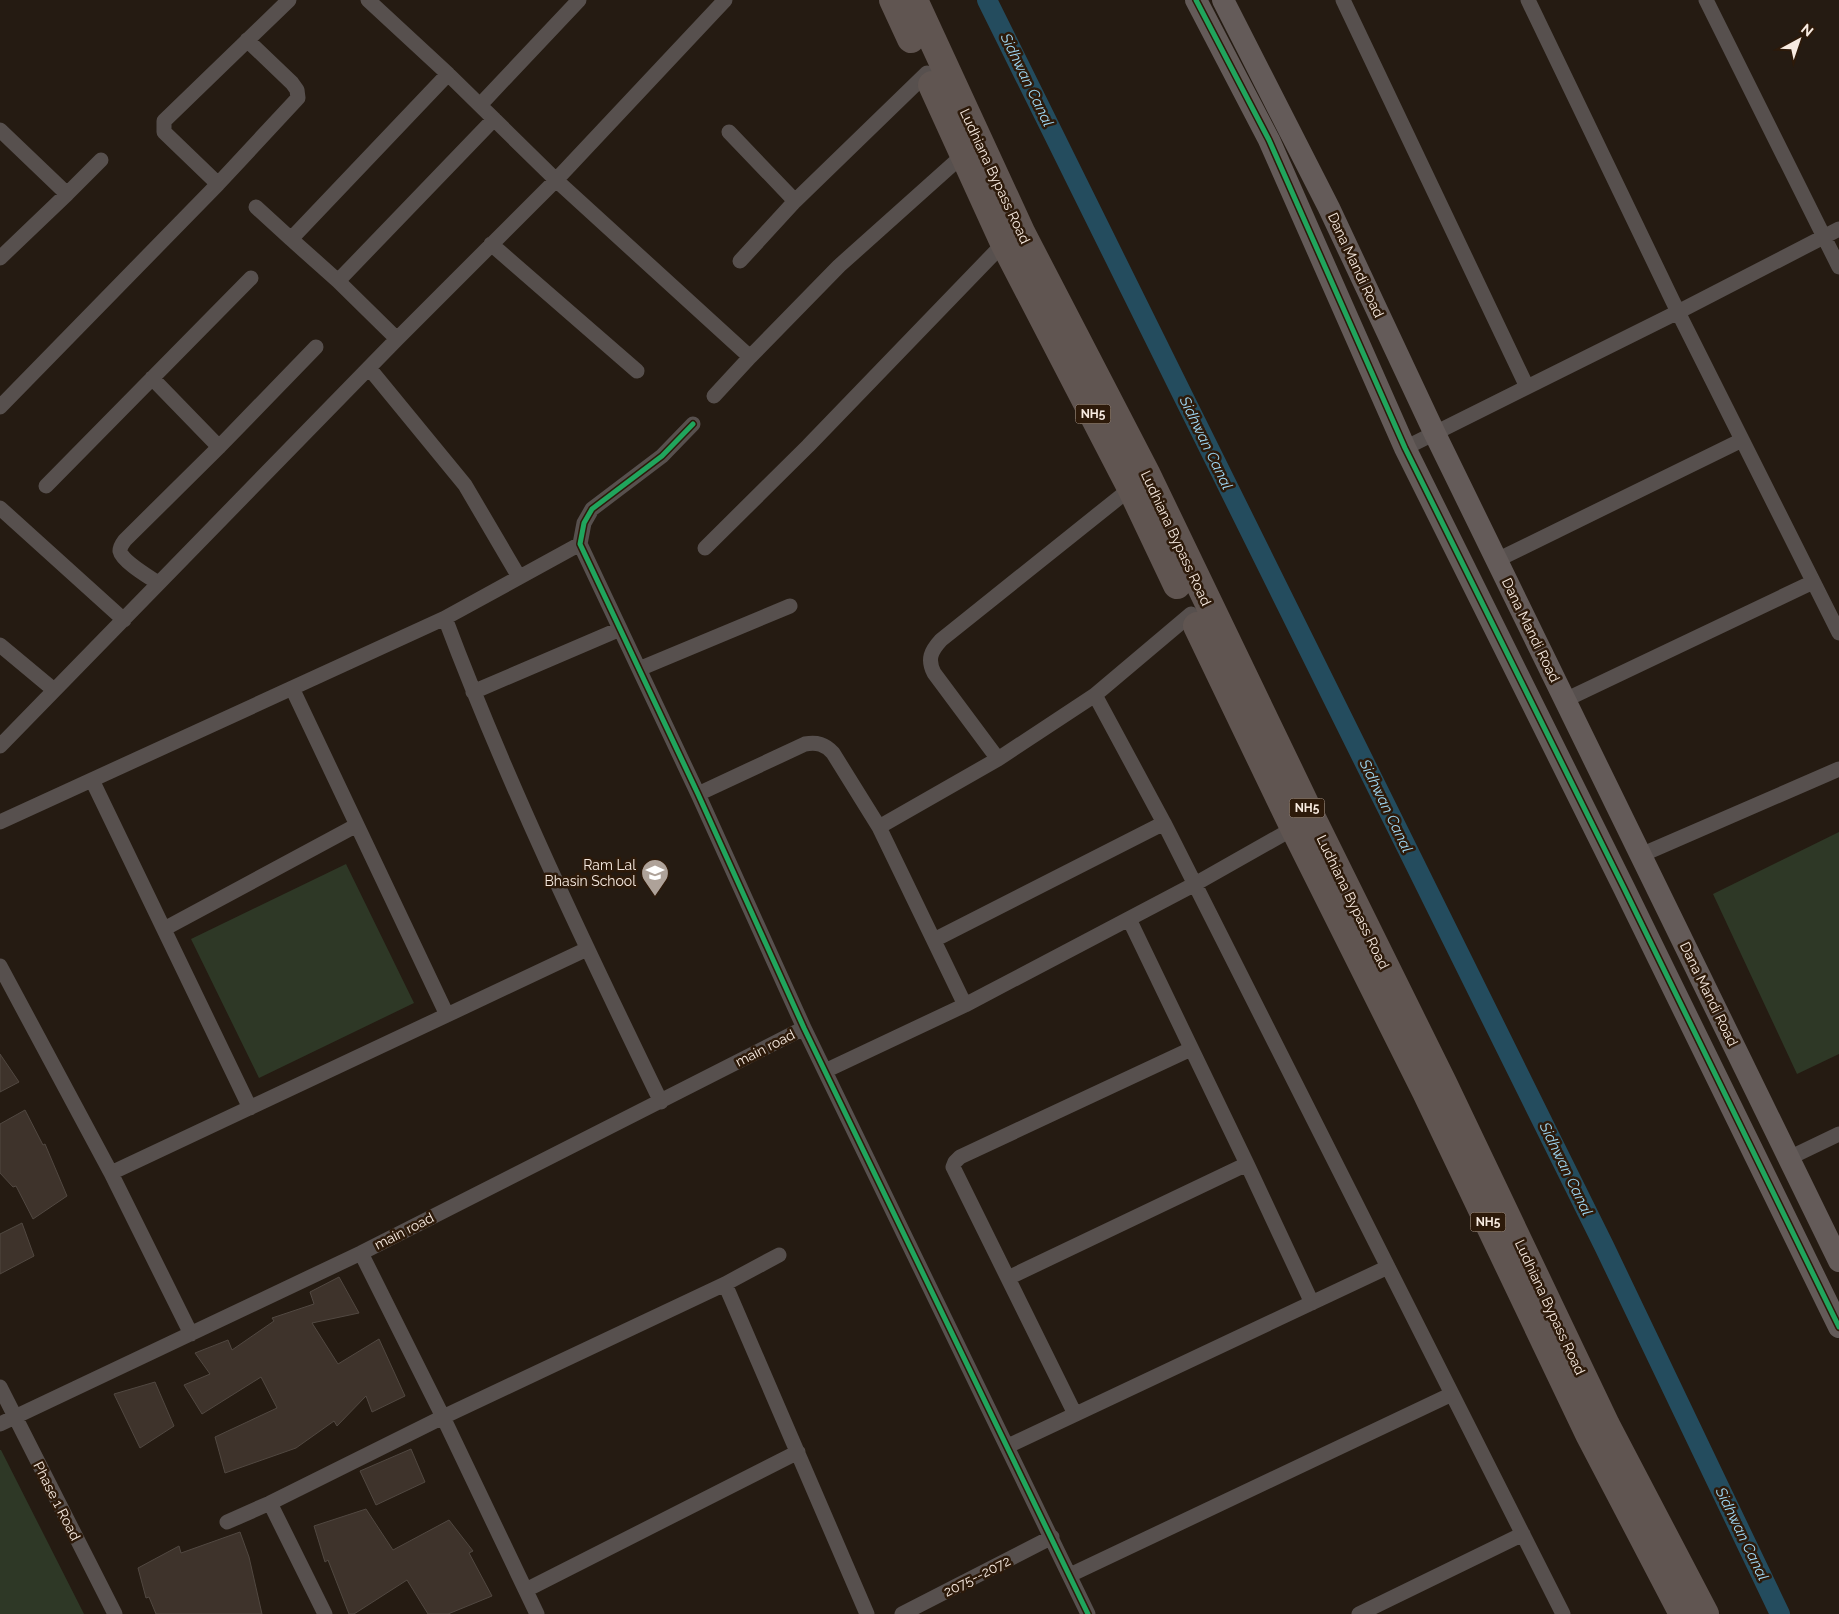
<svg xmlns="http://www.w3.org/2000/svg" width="1839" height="1614" font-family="Raleway,sans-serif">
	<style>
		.green { fill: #2e3826 }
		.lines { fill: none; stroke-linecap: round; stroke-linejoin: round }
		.canal { stroke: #244c5e; stroke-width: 20 }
		.building { fill: #3e332b; stroke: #514841 }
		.street { stroke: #57504e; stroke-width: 15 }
		.secondary { stroke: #645b59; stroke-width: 22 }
		.highway { stroke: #605551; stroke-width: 28 }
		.cycleway-casing { stroke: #2d1a0a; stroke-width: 8 }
		.cycleway { stroke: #20a55d; stroke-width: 5 }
		.labels { text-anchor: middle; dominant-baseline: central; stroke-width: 5; stroke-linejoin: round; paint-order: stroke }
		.shield { fill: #2d1a0a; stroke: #bbaca0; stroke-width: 1 }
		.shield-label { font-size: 12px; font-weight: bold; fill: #f8ebe1 }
		.street-label { font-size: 14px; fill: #f8ebe1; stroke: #2d1a0a }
		.poi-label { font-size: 14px; fill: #f8ebe1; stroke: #2d1a0a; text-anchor: end }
		.water-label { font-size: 15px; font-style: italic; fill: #a0daf7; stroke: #2d1a0a }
	</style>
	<rect width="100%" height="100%" fill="#251b12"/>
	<path class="green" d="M 1839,832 L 1839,1054 L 1797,1074 L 1713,894 Z
		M 346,864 L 414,1003 L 259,1078 L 191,939 Z
		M 0,1450 L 1,1450 L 84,1614 L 0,1614 Z"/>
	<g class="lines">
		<path class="canal" d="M 987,0 L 1604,1246 L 1780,1614"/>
	</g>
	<path class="building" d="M 0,1054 L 19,1082 L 0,1092 Z
		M 25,1110 L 43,1145 L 45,1144 L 67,1196 L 33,1219 L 16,1186 L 13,1187 L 0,1173 L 0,1124 Z
		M 22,1223 L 34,1256 L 0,1274 L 0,1234 Z
		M 339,1277 L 359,1313 L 312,1323 L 338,1364 L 379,1339 L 405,1396 L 372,1412 L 366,1396 L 337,1426 L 334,1421 L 296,1448 L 225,1473 L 215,1437 L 277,1408 L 261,1377 L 202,1414 L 184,1385 L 210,1374 L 195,1353 L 228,1340 L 232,1350 L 274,1321 L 272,1318 L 314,1304 L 310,1292 Z
		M 155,1382 L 174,1426 L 140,1448 L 114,1394 Z
		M 411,1449 L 425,1482 L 376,1505 L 360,1471 Z
		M 366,1509 L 393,1550 L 449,1520 L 473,1551 L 469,1553 L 492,1596 L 448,1614 L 428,1614 L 407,1580 L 354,1614 L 349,1614 L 328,1560 L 325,1562 L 314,1526 Z
		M 240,1532 L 249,1557 L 262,1614 L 156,1614 L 149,1597 L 146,1598 L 138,1568 L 179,1546 L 181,1553 Z"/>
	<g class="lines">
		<path class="street" d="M 368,0 L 448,74 L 556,180 L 750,357
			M 1343,0 L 1527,387
			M 1528,0 L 1678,312 L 1839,633
			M 1706,0 L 1839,267
			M 480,105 L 579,0
			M 0,130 L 67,194 L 0,258
			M 729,132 L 795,201
			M 218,184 L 298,98 L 297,90 L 292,83 L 247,40
			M 67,194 L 101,160
			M 256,207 L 291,239
			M 491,244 L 637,371
			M 740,261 L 795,201 L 927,73
			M 338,281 L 291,239 L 448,74
			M 397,339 L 338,281 L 494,119
			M 369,368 L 465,485 L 519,577
			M 152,378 L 219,447
			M 714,396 L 750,357 L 839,266 L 963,155
			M 0,407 L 218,184 L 164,132 L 164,121 L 289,0
			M 693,424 L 662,456 L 592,509 L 584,523 L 580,544 L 698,794 L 804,1028 L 1088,1614
			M 1405,448 L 1678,312 L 1839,229
			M 46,486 L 251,278
			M 0,508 L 124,620
			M 705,548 L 808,446 L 1004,243
			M 1497,560 L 1742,440
			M 158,583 C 149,577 122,561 120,551 C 120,546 122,544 125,540 L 219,447 L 316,347
			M 445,618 C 507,783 584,943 661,1102
			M 0,645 L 54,690
			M 639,669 L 790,606
			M 473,692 L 620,629
			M 1095,695 L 1191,614
			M 1565,700 L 1813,582
			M 0,746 L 397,339 L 556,180 L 725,0
			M 998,759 L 934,673 C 927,659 931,651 941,640 L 1131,488
			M 92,780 L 250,1108
			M 698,794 L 805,744 C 817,742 825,744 833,753 L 879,827 L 965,1005
			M 0,822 L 445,618 L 580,544
			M 879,827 L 998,759 L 1095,695 L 1164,823 L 1563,1614
			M 1641,855 L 1839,769
			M 1129,919 L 1247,1164 L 1312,1303
			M 164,929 L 357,825
			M 934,940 L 1164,823
			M 0,966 L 111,1173 L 191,1334
			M 447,1015 L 587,949
			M 825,1071 L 965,1005 L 1195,884 L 1294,828
			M 1789,1158 L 1839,1134
			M 111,1173 L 447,1015 L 292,688
			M 361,1253 L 443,1417 L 537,1614
			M 1008,1278 L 1247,1164
			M 725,1284 L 867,1614
			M 0,1387 L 115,1614
			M 1075,1414 L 953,1167 L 955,1162 L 960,1157 L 1191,1049
			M 0,1424 L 361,1253 L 804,1028
			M 1008,1446 L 1388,1267
			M 227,1522 L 270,1503
			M 1070,1575 L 1452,1394
			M 526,1590 L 798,1452
			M 325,1614 L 270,1503 L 443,1417 L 725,1284 L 779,1255
			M 902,1614 L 1052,1537
			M 1359,1614 L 1523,1534"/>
		<path class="secondary" d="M 1196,0 L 1269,140 L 1405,448 L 1624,888 L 1839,1327
			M 1223,0 L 1329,208 L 1435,434 L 1839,1261"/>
		<path class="highway" d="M 893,0 L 911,39
			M 914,0 L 1022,234 L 1147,475 L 1312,818 L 1443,1083 L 1606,1425 L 1705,1614
			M 932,85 L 1004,243 L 1131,488 L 1177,585
			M 1197,626 L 1294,828 L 1426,1092 L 1589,1434 L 1683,1614"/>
		<defs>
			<path id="cycleway" d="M 1196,0 L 1269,140 L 1405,448 L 1624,888 L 1839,1327
				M 693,424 L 662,456 L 592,509 L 584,523 L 580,544 L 698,794 L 804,1028 L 1088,1614"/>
		</defs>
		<use href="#cycleway" class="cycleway-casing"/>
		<use href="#cycleway" class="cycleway"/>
	</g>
	<defs>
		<symbol id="school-pin" viewBox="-11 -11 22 30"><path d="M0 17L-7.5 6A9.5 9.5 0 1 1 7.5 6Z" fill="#aea299" stroke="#2d1a0a"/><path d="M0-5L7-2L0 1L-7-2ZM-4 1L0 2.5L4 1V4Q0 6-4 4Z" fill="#fff"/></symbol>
	</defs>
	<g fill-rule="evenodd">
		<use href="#school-pin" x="639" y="857" width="32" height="43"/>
	</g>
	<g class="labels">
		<g class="shield">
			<rect x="1075.5" y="404.5" width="35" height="19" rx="4"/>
			<rect x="1289.5" y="798.5" width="35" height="19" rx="4"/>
			<rect x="1470.5" y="1212.5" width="35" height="19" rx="4"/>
		</g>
		<g class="shield-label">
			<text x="1093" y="414">NH5</text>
			<text x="1307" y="808">NH5</text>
			<text x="1488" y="1222">NH5</text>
		</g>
		<g class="street-label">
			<text transform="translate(995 176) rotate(65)">Ludhiana Bypass Road</text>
			<text transform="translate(1356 265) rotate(65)">Dana Mandi Road</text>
			<text transform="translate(1176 538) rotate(65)">Ludhiana Bypass Road</text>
			<text transform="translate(1531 630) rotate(64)">Dana Mandi Road</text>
			<text transform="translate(1353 902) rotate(64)">Ludhiana Bypass Road</text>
			<text transform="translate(1709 994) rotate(64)">Dana Mandi Road</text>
			<text transform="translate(765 1048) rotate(-27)">main road</text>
			<text transform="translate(404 1231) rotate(-27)">main road</text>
			<text transform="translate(1550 1307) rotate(65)">Ludhiana Bypass Road</text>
			<text transform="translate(57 1501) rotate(63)">Phase 1 Road</text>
			<text transform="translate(977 1576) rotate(-27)">2075--2072</text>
		</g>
		<g class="poi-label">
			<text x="636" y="865">Ram Lal<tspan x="636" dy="16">Bhasin School</tspan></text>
		</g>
		<g class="water-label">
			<text transform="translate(1027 80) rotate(64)">Sidhwan Canal</text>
			<text transform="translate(1206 443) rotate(64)">Sidhwan Canal</text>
			<text transform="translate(1386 806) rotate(64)">Sidhwan Canal</text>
			<text transform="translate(1566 1169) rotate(64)">Sidhwan Canal</text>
			<text transform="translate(1742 1534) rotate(64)">Sidhwan Canal</text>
		</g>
	</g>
	<g transform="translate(1799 40) rotate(40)" stroke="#2d1a0a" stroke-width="4" paint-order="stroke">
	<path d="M0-4L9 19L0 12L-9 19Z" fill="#f8ebe1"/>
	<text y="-8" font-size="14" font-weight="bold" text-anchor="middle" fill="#f8ebe1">N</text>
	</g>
</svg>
